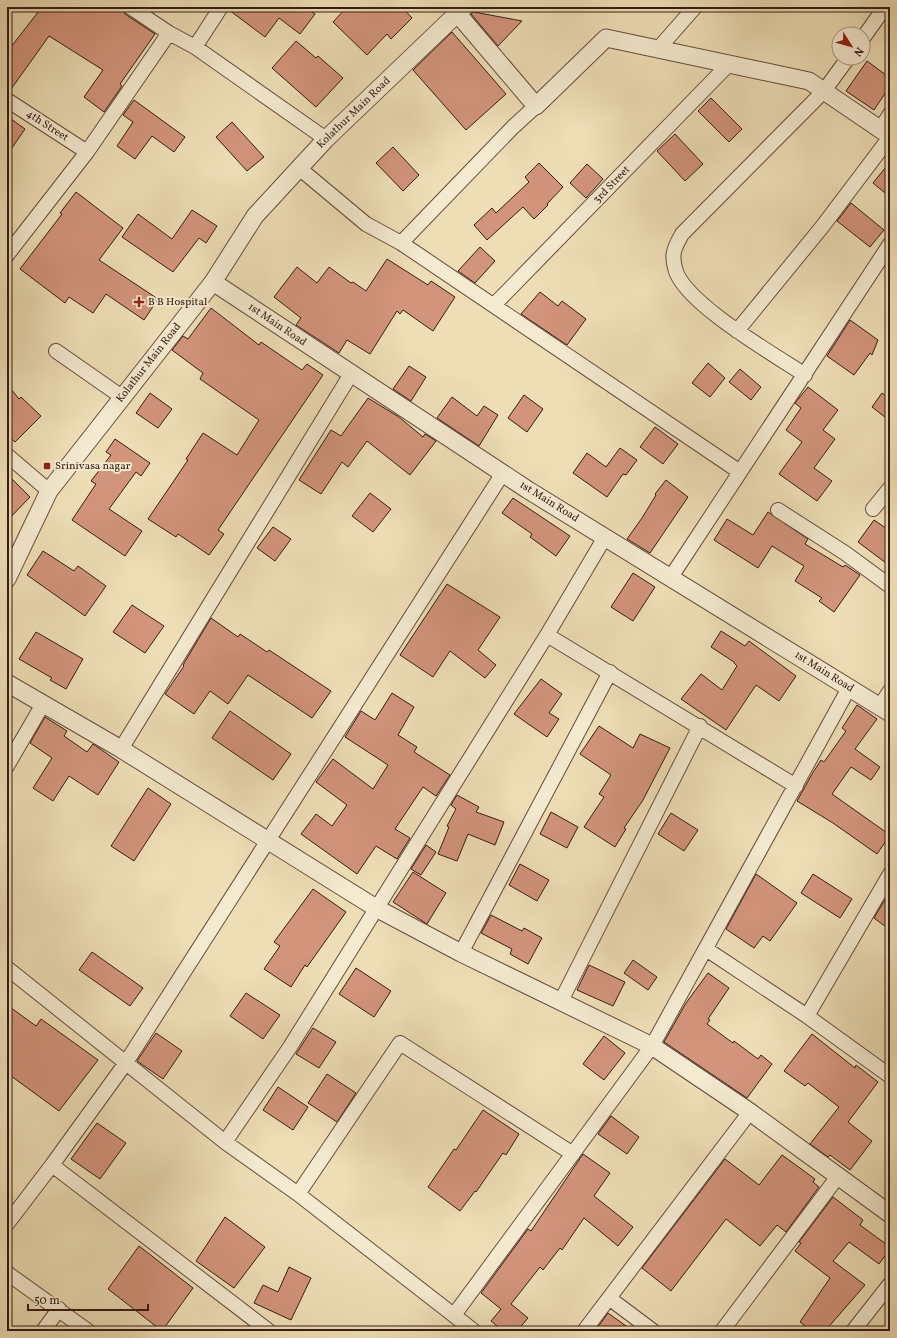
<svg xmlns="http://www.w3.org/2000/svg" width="897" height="1338" font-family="Vollkorn,serif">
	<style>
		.building { fill: #d2947b; stroke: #351c13 }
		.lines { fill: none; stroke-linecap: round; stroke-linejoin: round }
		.minor-casing { stroke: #634c3c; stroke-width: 16 }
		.tertiary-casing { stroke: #634c3c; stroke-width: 19 }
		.minor { stroke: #f4ead0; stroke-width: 14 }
		.tertiary { stroke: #f4ead0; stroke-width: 17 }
		.poi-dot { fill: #8f2418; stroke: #f4ead0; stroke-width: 1.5 }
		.labels { text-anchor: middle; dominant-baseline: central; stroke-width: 4; stroke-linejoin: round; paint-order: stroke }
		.street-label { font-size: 11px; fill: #351c13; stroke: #f4ead0 }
		.poi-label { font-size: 11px; fill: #351c13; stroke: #f4ead0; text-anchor: start }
	</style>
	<rect width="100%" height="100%" fill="#eedeb6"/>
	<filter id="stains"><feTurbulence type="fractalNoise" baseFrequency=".005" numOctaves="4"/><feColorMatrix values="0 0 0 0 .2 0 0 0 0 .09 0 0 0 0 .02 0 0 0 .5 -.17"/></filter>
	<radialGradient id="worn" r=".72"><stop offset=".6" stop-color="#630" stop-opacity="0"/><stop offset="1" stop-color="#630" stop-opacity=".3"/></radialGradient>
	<path class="building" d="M 42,7 L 122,7 L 125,14 L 155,34 L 120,84 L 122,86 L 104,112 L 84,97 L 103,70 L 49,36 L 9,92 L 7,92 L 7,52 Z
		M 229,7 L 305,7 L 315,14 L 300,34 L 279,18 L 265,37 L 229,10 Z
		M 347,7 L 402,7 L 412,18 L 391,39 L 387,34 L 367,55 L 333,22 Z
		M 474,12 L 522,21 L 498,46 L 471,14 Z
		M 452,32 L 506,94 L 466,130 L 413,70 Z
		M 296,41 L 316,58 L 318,56 L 343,78 L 316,107 L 272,68 Z
		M 867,61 L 890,78 L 890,86 L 874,110 L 846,91 Z
		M 711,98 L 742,129 L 729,142 L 698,111 Z
		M 134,100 L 185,137 L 174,152 L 152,136 L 135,159 L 117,146 L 133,122 L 123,115 Z
		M 7,116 L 25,129 L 7,155 Z
		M 232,122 L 264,157 L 247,171 L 216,137 Z
		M 675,134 L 703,164 L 685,181 L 657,151 Z
		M 393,147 L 419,175 L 403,191 L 376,163 Z
		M 890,162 L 890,197 L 873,183 Z
		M 539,163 L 563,187 L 547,204 L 548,205 L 534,219 L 523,207 L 487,240 L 474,225 L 492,208 L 496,213 L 529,182 L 525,177 Z
		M 587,164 L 603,179 L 586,198 L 570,183 Z
		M 76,192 L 123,228 L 99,260 L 158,299 L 144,320 L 106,294 L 93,313 L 69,297 L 65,303 L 20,269 L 62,214 L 60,213 Z
		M 851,203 L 884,230 L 870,247 L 837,221 Z
		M 192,210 L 217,226 L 206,243 L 199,238 L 173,272 L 122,237 L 138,214 L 172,239 Z
		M 480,247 L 495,261 L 475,283 L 458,271 Z
		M 387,259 L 428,285 L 431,281 L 455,297 L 433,331 L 403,310 L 400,314 L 397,311 L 370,354 L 347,340 L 339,353 L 296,325 L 301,318 L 274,297 L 297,267 L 317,283 L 329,267 L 351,283 L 353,282 L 366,291 Z
		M 540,292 L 558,306 L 562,301 L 586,319 L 567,345 L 521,314 Z
		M 211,308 L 259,345 L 261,342 L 302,370 L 307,364 L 323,375 L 218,530 L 224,534 L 209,555 L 178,534 L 176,537 L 148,519 L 188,460 L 186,459 L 203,433 L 237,455 L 259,420 L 200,379 L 203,373 L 172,350 L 183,336 L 188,339 Z
		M 850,320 L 878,340 L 872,355 L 870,353 L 854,375 L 827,356 Z
		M 708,363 L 725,378 L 710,397 L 692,383 Z
		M 409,366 L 426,377 L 411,401 L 393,389 Z
		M 740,369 L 761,387 L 751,400 L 729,382 Z
		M 7,384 L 19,399 L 21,397 L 41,416 L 15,442 L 7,435 Z
		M 808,387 L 838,410 L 823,430 L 835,439 L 814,468 L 832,481 L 817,501 L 779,474 L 802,442 L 786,430 L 801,408 L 795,403 Z
		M 150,393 L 172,409 L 158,428 L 136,413 Z
		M 882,393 L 890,399 L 890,421 L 872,407 Z
		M 524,395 L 543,409 L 527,432 L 508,418 Z
		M 452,397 L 477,416 L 484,406 L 498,415 L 479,446 L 437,418 Z
		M 368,398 L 399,417 L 423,437 L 425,434 L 436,441 L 410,475 L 367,441 L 348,467 L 342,462 L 321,494 L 299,480 L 331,430 L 341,436 Z
		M 655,427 L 678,444 L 663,464 L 640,447 Z
		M 115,439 L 150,463 L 141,476 L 136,472 L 109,509 L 142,531 L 125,556 L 72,520 L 96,484 L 91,481 L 111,455 L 106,452 Z
		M 620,448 L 637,460 L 626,475 L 623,474 L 607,497 L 573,473 L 587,453 L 606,467 Z
		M 7,474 L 30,497 L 7,521 Z
		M 666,480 L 688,497 L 650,553 L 627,539 L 642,518 L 656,495 L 655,494 Z
		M 370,493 L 391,509 L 373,532 L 352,516 Z
		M 513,498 L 570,536 L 556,556 L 530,537 L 532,534 L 502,513 Z
		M 768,512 L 808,539 L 805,544 L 843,567 L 845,565 L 860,575 L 834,612 L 819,601 L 822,598 L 795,581 L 804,566 L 772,546 L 758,568 L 714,540 L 727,519 L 753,535 Z
		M 874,520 L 890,531 L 890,566 L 858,542 Z
		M 273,527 L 291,539 L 275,561 L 257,548 Z
		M 43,551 L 74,571 L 78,566 L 106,586 L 85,616 L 27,575 Z
		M 633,573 L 655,587 L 633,621 L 611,607 Z
		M 447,584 L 500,617 L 478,650 L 496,665 L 485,678 L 450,651 L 433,677 L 400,655 Z
		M 132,605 L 164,626 L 145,653 L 113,632 Z
		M 211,618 L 238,637 L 240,634 L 267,652 L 269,650 L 331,691 L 312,718 L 248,675 L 228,704 L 210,691 L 194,714 L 165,694 L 184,666 L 183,665 Z
		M 721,631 L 745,646 L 749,641 L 796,676 L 779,701 L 756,685 L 726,730 L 681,699 L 701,674 L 722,690 L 737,666 L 734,663 L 734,662 L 711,647 Z
		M 36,632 L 83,659 L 66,689 L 50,680 L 52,678 L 19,659 Z
		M 541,679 L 562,694 L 549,713 L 559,719 L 547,737 L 514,714 Z
		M 392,693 L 414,707 L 398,735 L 417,747 L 414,752 L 450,775 L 436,796 L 423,787 L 395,829 L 410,838 L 397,859 L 376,846 L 357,874 L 301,834 L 316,814 L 332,826 L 347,805 L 316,782 L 333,759 L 373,789 L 388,765 L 345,737 L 361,711 L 375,720 Z
		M 857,705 L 877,719 L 855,749 L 880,767 L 871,780 L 851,767 L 832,794 L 890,835 L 877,854 L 833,823 L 797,801 L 812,774 L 821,760 L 824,762 L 846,731 L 842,728 Z
		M 230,711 L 291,754 L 273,780 L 212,738 Z
		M 45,717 L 67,731 L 64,736 L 87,752 L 93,744 L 119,762 L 98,795 L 69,776 L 53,801 L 33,788 L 52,758 L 30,743 Z
		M 599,726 L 633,748 L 640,734 L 670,748 L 643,800 L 624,828 L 626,829 L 615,847 L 584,827 L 604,797 L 599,794 L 611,775 L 580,754 Z
		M 148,788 L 171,804 L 134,861 L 111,846 Z
		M 457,795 L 479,807 L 476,812 L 504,822 L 495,845 L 468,834 L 457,861 L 438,854 L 449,827 L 447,826 L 456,809 L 451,805 Z
		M 551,812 L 578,827 L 567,848 L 540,834 Z
		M 671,813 L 698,830 L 684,851 L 658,834 Z
		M 426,845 L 436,852 L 421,875 L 411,869 Z
		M 520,864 L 549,880 L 537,901 L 509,885 Z
		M 413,872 L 446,893 L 427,924 L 393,902 Z
		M 756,874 L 797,903 L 770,941 L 763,936 L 754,948 L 726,929 Z
		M 813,874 L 852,899 L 840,918 L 801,893 Z
		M 313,889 L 346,912 L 307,967 L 305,965 L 291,987 L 264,969 L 280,946 L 274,942 Z
		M 890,891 L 890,930 L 874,918 Z
		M 491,915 L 522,931 L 524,928 L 542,938 L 528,964 L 510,954 L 512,949 L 481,933 Z
		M 92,952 L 143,988 L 130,1006 L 79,970 Z
		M 633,960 L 657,977 L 648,990 L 624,973 Z
		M 589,965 L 625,982 L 613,1006 L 577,990 Z
		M 356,968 L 391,991 L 374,1017 L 339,994 Z
		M 708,973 L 729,988 L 708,1019 L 710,1020 L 707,1024 L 733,1043 L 734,1041 L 758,1059 L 761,1055 L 772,1064 L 747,1098 L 664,1042 L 686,1003 Z
		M 246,993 L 280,1015 L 263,1039 L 230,1016 Z
		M 7,1005 L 36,1026 L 41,1019 L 98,1060 L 59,1111 L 7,1073 Z
		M 313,1028 L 336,1042 L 319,1068 L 296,1054 Z
		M 156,1033 L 182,1051 L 163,1079 L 137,1061 Z
		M 812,1034 L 855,1068 L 856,1065 L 878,1082 L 848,1122 L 872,1141 L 850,1170 L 830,1155 L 828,1157 L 810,1144 L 839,1107 L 808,1083 L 805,1086 L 784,1071 Z
		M 604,1036 L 625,1053 L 604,1080 L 583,1064 Z
		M 327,1074 L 356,1093 L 337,1122 L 308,1103 Z
		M 278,1087 L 308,1107 L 293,1130 L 263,1110 Z
		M 483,1110 L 519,1134 L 506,1155 L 503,1153 L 476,1192 L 475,1191 L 460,1211 L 428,1187 L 454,1149 L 456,1150 Z
		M 611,1116 L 639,1137 L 627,1154 L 598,1134 Z
		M 97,1123 L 126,1143 L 100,1179 L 71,1159 Z
		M 583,1154 L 610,1173 L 594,1196 L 633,1227 L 618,1246 L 584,1218 L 562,1250 L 560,1248 L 543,1270 L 540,1267 L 511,1304 L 528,1318 L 517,1331 L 503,1331 L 491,1321 L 501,1309 L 481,1293 L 528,1229 L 531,1231 Z
		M 782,1155 L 815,1179 L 813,1182 L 819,1187 L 786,1232 L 777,1225 L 760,1246 L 726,1219 L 671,1291 L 642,1268 L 725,1159 L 759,1185 Z
		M 833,1197 L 863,1220 L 860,1225 L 890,1247 L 890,1249 L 879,1264 L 849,1242 L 833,1261 L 865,1285 L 825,1331 L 812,1331 L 800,1322 L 830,1278 L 795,1251 L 801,1243 L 799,1242 Z
		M 225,1217 L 265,1247 L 234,1288 L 196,1261 Z
		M 139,1246 L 193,1288 L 162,1331 L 108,1289 Z
		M 289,1267 L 311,1278 L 291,1320 L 254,1303 L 263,1285 L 278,1292 Z
		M 608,1313 L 633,1331 L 595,1331 Z"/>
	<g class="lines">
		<defs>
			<path id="minor" d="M 130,7 L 169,33 L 195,47 L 326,139
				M 863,38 L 885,7
				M 195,47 L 221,7
				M 658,49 L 695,7
				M 7,100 L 87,152
				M 880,130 L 890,114
				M 299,168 L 366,224 L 401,243 L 513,127 L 536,106
				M 401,243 L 740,472
				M 7,255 L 87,152 L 169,33
				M 494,305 L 729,64
				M 737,331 L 822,227 L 890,137
				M 56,351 L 122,397
				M 805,375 C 775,355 682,302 675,268 C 671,253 675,247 682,234 L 824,91 L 848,58
				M 7,455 L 49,491
				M 873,509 L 890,488
				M 778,510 L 845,553 L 890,586
				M 671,577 L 890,244
				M 547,635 L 796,786
				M 880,706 L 890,691
				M 121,749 L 351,374
				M 7,766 L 43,704
				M 706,949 L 807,1016 L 890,1076
				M 461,953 L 610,672
				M 7,968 L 225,1142 L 298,1194 L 474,1331
				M 561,1001 L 700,726
				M 807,1016 L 890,874
				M 225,1142 L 290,1047 L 547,635 L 605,537
				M 52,1165 L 269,1331
				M 298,1194 L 400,1043 L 573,1154
				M 7,1224 L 52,1165 L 125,1064 L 503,473
				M 7,1273 L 88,1331
				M 609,1298 L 653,1331
				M 454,1315 L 652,1046 L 849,688
				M 43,1331 L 59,1309
				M 584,1331 L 750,1112
				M 722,1331 L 839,1175
				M 853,1331 L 890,1284"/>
			<path id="tertiary" d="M 457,13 L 536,106 L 606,38 L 809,81 L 890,136
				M 213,282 L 528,490 L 890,713
				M 7,579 L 49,491 L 213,282 L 255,216 L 326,139 L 464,7
				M 7,683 L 121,749 L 376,908 L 461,953 L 652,1046 L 750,1112 L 890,1214"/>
		</defs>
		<use href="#minor" class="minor-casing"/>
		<use href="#tertiary" class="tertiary-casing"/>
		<use href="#minor" class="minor"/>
		<use href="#tertiary" class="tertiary"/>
	</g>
	<g class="poi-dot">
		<path d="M137 296h4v4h4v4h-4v4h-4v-4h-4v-4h4z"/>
		<rect x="43" y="462" width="8" height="8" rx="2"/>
	</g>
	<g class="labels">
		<g class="street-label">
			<text transform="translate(354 113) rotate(-44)">Kolathur Main Road</text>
			<text transform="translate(47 126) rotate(33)">4th Street</text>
			<text transform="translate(612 185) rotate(-46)">3rd Street</text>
			<text transform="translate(277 325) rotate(34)">1st Main Road</text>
			<text transform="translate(149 363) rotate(-52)">Kolathur Main Road</text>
			<text transform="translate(549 502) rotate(32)">1st Main Road</text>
			<text transform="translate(824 672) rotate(32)">1st Main Road</text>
		</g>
		<g class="poi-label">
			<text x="148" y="302">B B Hospital</text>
			<text x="55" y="466">Srinivasa nagar</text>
		</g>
	</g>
	<rect width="897" height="1338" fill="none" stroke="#eedeb6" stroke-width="24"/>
	<rect x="8" y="8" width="881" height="1322" fill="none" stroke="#351c13" stroke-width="2"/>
	<rect x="12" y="12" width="873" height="1314" fill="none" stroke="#351c13"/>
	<g transform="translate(851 46) rotate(127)"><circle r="19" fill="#f4ead0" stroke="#a89884"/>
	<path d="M0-3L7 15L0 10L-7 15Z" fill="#8f2418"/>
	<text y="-6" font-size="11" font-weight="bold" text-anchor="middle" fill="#351c13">N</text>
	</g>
	<path d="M28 1304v6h120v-6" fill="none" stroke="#351c13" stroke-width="2"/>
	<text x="34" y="1304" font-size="12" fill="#351c13" stroke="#f4ead0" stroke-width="3" paint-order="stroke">50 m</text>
	<rect width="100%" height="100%" filter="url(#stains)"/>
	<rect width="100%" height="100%" fill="url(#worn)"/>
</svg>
